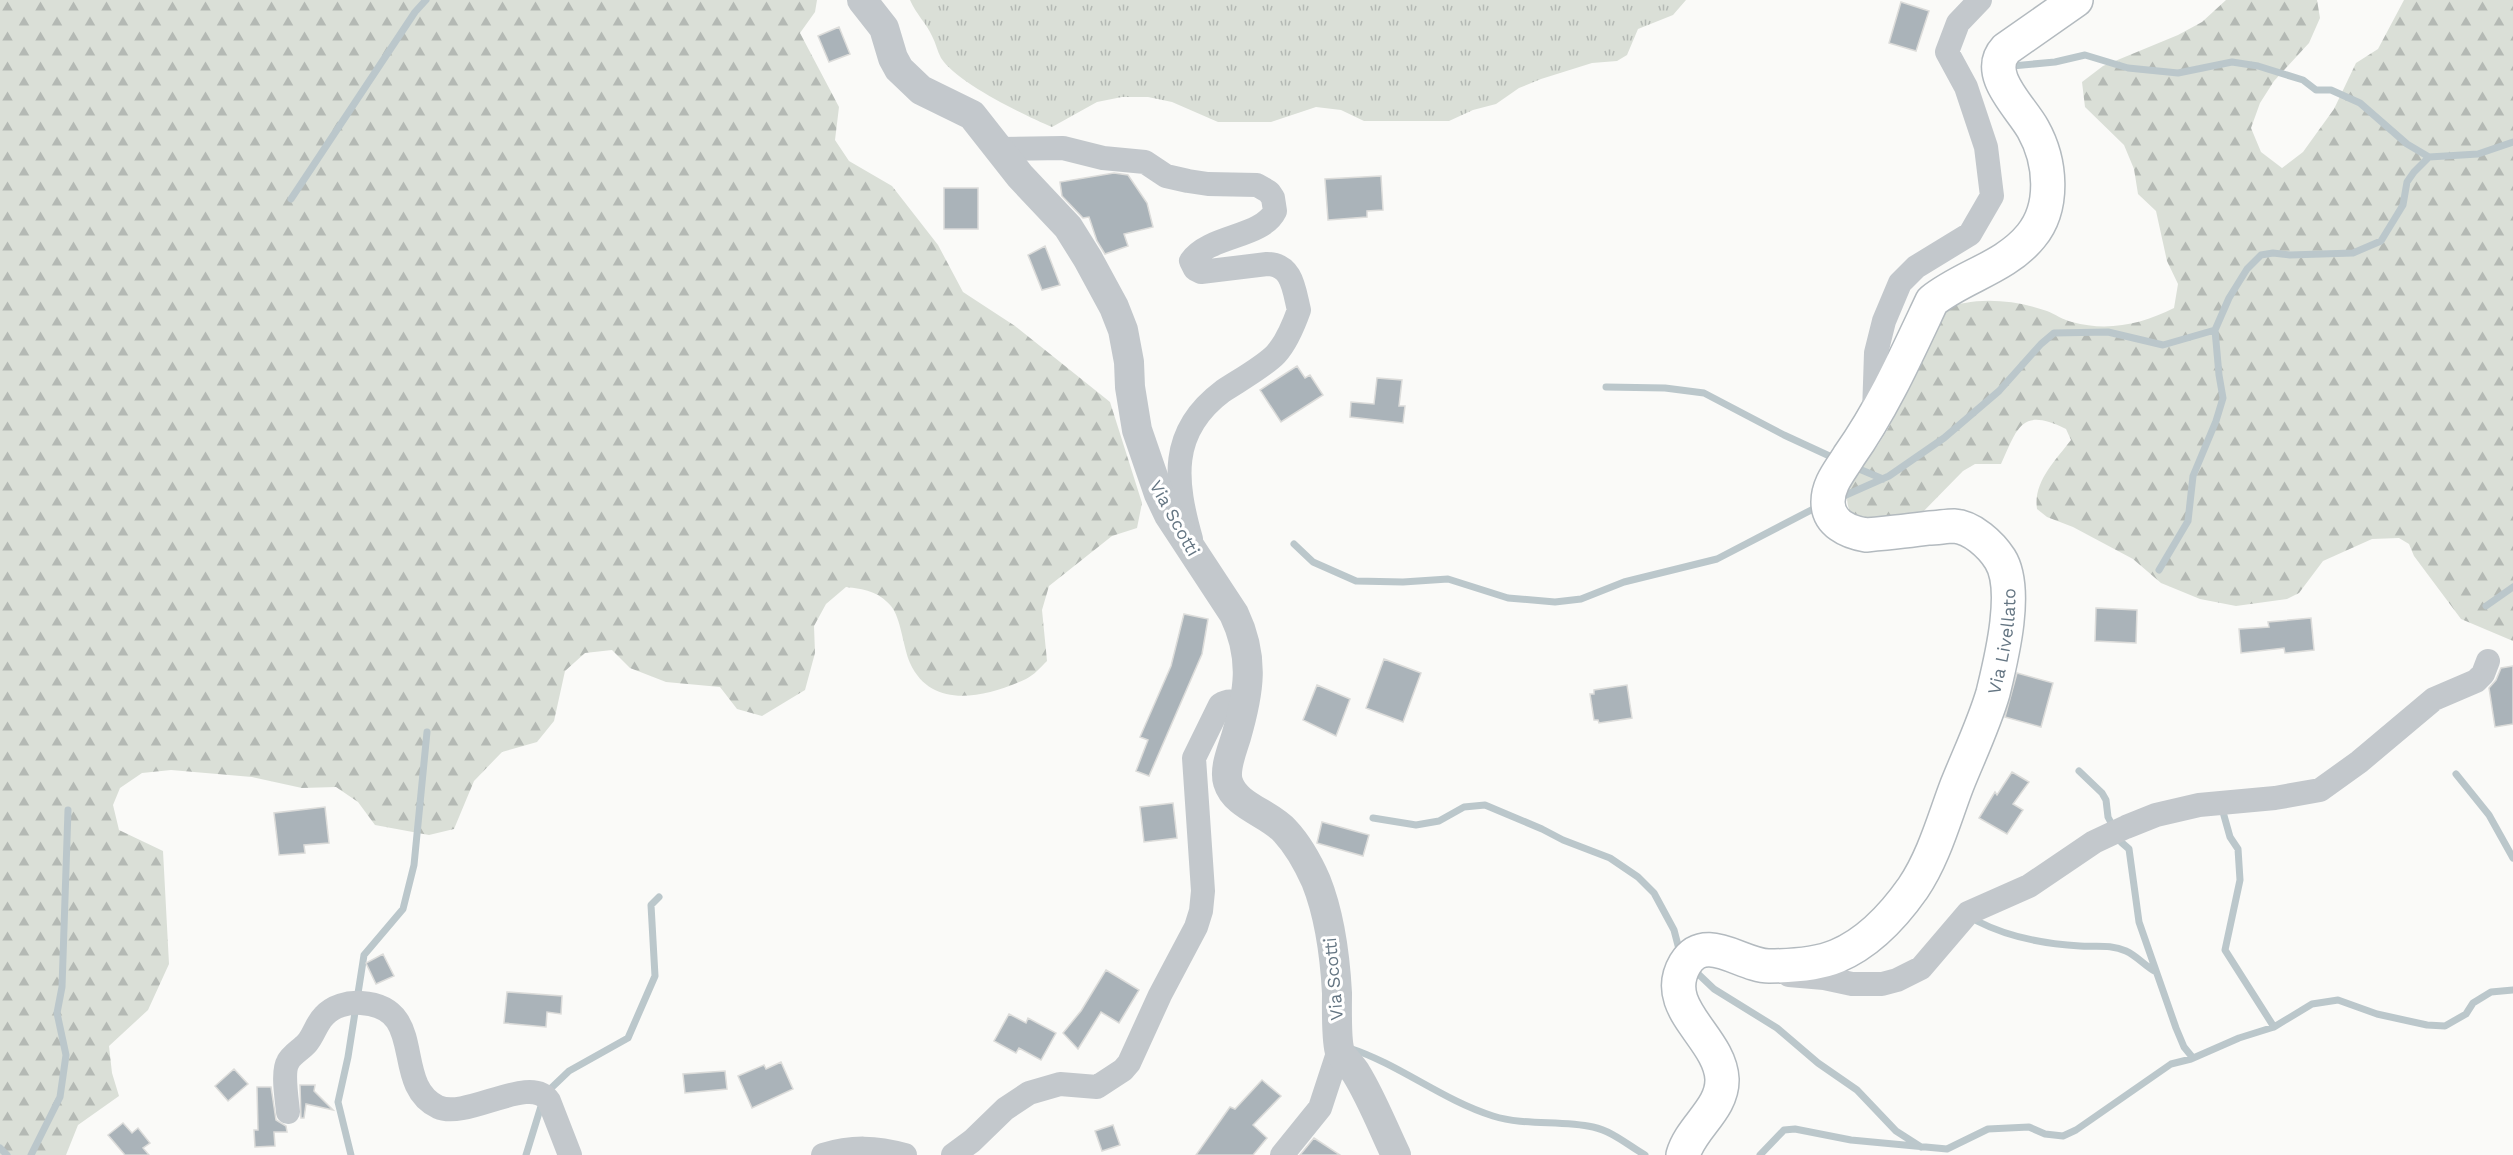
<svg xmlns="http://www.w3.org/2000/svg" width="2513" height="1155" font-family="'Work Sans',sans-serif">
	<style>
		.grass { fill: url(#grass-tufts) }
		.forest { fill: url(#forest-firs) }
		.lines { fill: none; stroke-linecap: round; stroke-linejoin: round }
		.stream { stroke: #bbc7cb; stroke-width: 7 }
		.building { fill: #aab3b9; stroke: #dcdcda; stroke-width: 1.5 }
		.secondary-casing { stroke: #b3babf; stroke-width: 36 }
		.minor { stroke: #c3c8cc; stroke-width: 24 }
		.tertiary { stroke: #c3c8cc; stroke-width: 30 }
		.secondary { stroke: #fff; stroke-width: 33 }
		.labels { text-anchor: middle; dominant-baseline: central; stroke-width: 6; stroke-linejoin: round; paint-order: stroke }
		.street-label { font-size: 18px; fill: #657683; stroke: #fff }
	</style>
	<defs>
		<pattern id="grass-tufts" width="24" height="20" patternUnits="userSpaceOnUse" patternTransform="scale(1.5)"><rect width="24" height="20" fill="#dadfd7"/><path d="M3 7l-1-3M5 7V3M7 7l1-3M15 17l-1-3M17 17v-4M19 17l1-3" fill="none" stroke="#b4b9b4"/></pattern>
		<pattern id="forest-firs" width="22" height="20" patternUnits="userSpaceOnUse" patternTransform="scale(1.5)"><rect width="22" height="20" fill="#dadfd7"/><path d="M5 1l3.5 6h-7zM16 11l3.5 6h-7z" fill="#b4b9b4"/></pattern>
	</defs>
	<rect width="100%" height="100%" fill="#fafaf8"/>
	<path class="grass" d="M 910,0 L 1686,0 L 1673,15 L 1638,29 L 1627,55 L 1617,61 L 1592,63 L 1541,79 L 1519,88 L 1496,104 L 1473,110 L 1449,121 L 1364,121 L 1341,110 L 1316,107 L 1271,122 L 1218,122 L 1172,102 L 1148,97 L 1122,97 L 1097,102 L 1052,127 C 1024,115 957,83 941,58 C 937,51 936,43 932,36 C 926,23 916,14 910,0 Z"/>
	<path class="forest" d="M 0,0 L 817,0 L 815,12 L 800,33 L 839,107 L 835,140 L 849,161 L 892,186 L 938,245 L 963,292 L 1015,326 L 1110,402 L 1142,503 L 1137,528 L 1112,536 L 1049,586 L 1042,610 L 1047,661 C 1041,667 1034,675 1026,679 C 986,697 932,711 910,663 C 903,647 901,618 891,606 C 878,591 864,589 846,587 L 826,604 L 814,626 L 815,653 L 805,690 L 762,716 L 737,709 L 720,687 L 666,682 L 630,668 L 612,650 L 585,653 L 565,671 L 554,721 L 537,742 L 502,752 L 474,781 L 454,829 L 429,835 L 375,825 L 358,802 L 336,787 L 302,788 L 252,777 L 171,770 L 142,773 L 120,788 L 113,805 L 119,830 L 163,851 L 169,964 L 148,1010 L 109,1046 L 112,1073 L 119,1096 L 78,1125 L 66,1155 L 0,1155 Z
		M 2226,0 L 2317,0 L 2320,18 L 2309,43 L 2274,81 L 2260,103 L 2251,128 L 2261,152 L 2282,168 L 2303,152 L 2334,109 L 2356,63 L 2378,49 L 2404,0 L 2513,0 L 2513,641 L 2461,619 L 2414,556 L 2409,544 L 2399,538 L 2372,539 L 2323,561 L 2299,593 L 2287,599 L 2236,606 L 2200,599 L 2161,583 L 2133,559 L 2073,527 L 2047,517 L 2037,509 C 2033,482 2055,461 2071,440 L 2066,429 C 2021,407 2018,427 2001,464 L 1975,464 L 1963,471 L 1916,519 C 1894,519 1871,522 1850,512 C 1845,500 1847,490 1851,477 C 1857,462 1870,457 1878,445 C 1904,405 1921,358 1939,314 C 1947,310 1956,304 1965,303 C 1990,298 2022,302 2047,311 C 2055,314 2063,320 2072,322 C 2108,332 2142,324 2174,308 L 2178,284 L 2167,261 L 2156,211 L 2138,194 L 2134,169 L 2124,145 L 2085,107 L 2082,82 L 2103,66 L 2178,35 L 2202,22 Z"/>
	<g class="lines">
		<path class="stream" d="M 2012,66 L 2055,62 L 2085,55 L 2128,68 L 2178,73 L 2232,62 L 2258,66 L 2303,80 L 2316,90 L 2331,90 L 2360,103 L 2407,144 L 2429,157
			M 291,199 L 415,12 L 426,0
			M 1606,387 L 1665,388 L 1704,393 L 1784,435 L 1836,459
			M 1852,466 L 1883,479
			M 1837,499 L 1889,476 L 1944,438 L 1999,391 L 2041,344 L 2054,333 L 2108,332 L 2163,345 L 2215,330 L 2229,298 L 2247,269 L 2261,255 L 2273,253 L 2290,255 L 2353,253 L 2381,241 L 2403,205 L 2407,182 L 2414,172 L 2429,157 L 2478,154 L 2513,142
			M 1294,544 L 1313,562 L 1356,581 L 1403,582 L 1448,579 L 1508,598 L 1555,602 L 1581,599 L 1624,582 L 1717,559 L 1819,506
			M 2159,570 L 2188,521 L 2193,476 L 2216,421 L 2223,398 L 2219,375 L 2215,330
			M 2486,606 L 2513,587
			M 2079,771 L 2102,793 L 2106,800 L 2108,817 L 2121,842 L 2129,849 L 2139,922 L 2176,1028 L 2184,1047 L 2193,1058
			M 2456,774 L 2489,815 L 2513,858
			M 2223,812 L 2230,837 L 2238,849 L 2240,880 L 2225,950 L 2274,1027
			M 1373,818 L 1416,825 L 1439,821 L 1464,807 L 1485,805 L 1542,829 L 1563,840 L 1610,858 L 1638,877 L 1654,893 L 1674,930 L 1680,953
			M 1977,921 C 2008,937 2045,944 2080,946 C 2096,947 2111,944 2126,951 C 2137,956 2145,966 2156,972
			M 1693,969 L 1714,989 L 1777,1028 L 1818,1063 L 1857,1090 L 1896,1131 L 1921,1147
			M 1349,1048 C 1399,1064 1442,1100 1493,1116 C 1525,1126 1560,1120 1593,1127 C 1612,1131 1628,1145 1645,1155
			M 546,1093 L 569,1071 L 628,1038 L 655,976 L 651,905 L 659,897
			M 0,1148 L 7,1155
			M 31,1155 L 60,1097 L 66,1055 L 57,1013 L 62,987 L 68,810
			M 351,1155 L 338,1102 L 348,1057 L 364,955 L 403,909 L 414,865 L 427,732
			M 526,1155 L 542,1103
			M 1760,1155 L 1784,1130 L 1795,1129 L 1851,1140 L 1947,1149 L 1988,1129 L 2029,1127 L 2045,1134 L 2063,1136 L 2076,1130 L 2171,1064 L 2191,1059 L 2239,1038 L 2274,1027 L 2312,1004 L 2338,1000 L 2377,1014 L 2427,1025 L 2445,1026 L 2466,1014 L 2473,1003 L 2491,992 L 2513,990"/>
	</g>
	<path class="building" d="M 1901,2 L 1929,11 L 1916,51 L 1889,43 Z
		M 839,27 L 850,54 L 829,62 L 818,36 Z
		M 1114,173 L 1128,175 L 1147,203 L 1153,227 L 1124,234 L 1128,246 L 1105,254 L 1097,241 L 1089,217 L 1083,218 L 1062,196 L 1060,182 Z
		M 1381,176 L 1383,210 L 1367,211 L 1367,217 L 1328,220 L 1325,179 Z
		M 944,188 L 978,188 L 978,229 L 944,229 Z
		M 1045,246 L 1060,285 L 1042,290 L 1028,255 Z
		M 1297,366 L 1305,378 L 1310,375 L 1323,395 L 1281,422 L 1260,390 Z
		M 1377,378 L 1402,380 L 1399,406 L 1405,406 L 1403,423 L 1350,417 L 1351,402 L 1374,404 Z
		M 2096,608 L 2137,610 L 2136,643 L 2095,641 Z
		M 1184,614 L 1208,619 L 1202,654 L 1149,776 L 1136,771 L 1148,740 L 1140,737 L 1171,666 Z
		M 2311,618 L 2314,650 L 2285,653 L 2284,648 L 2241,653 L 2239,629 L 2269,627 L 2268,622 Z
		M 1384,659 L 1421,673 L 1403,722 L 1366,708 Z
		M 2513,666 L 2513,724 L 2495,727 L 2489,688 L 2496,680 L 2501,668 Z
		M 2017,673 L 2053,683 L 2041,727 L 2005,717 Z
		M 1317,685 L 1350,699 L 1336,736 L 1303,720 Z
		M 1627,685 L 1632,718 L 1599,723 L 1598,720 L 1594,720 L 1590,694 L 1594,694 L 1594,690 Z
		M 2012,772 L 2029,782 L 2013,804 L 2023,810 L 2007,834 L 1979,818 L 1995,792 L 1997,795 Z
		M 1173,803 L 1177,838 L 1144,842 L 1140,807 Z
		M 325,807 L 329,843 L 304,845 L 305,853 L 279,855 L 274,813 Z
		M 1322,822 L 1369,835 L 1363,856 L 1317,843 Z
		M 383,954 L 394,976 L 376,984 L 366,963 Z
		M 1106,970 L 1139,990 L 1119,1023 L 1101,1012 L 1078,1049 L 1063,1033 L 1081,1011 Z
		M 507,992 L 562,996 L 561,1014 L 547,1012 L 546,1027 L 504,1023 Z
		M 1009,1014 L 1026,1023 L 1028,1018 L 1056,1033 L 1041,1060 L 1019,1048 L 1016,1053 L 994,1041 Z
		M 781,1062 L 793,1089 L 752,1108 L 738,1076 L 764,1065 L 766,1069 Z
		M 234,1069 L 248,1084 L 228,1101 L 215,1086 Z
		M 725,1071 L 727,1089 L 685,1093 L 683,1074 Z
		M 1262,1080 L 1281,1096 L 1253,1125 L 1267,1138 L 1253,1155 L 1196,1155 L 1230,1107 L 1235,1109 Z
		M 300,1085 L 315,1085 L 314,1091 L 333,1110 L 306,1104 L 304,1118 L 301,1118 Z
		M 257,1087 L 271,1087 L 276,1120 L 286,1126 L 287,1132 L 274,1132 L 275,1146 L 255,1147 L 254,1130 L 258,1130 Z
		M 123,1123 L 132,1133 L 138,1128 L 150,1143 L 143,1148 L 149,1155 L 125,1155 L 108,1135 Z
		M 1113,1125 L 1120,1145 L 1102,1151 L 1095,1131 Z
		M 1314,1138 L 1340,1155 L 1300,1155 Z"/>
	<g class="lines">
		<defs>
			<g id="secondary">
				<path id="s1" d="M 1683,1155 C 1691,1127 1723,1109 1722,1079 C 1720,1037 1659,1008 1685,964 C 1705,931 1742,966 1769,966 C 1790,966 1818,964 1837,956 C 1868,943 1894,915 1913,888 C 1934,857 1944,819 1957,785 C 1969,755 1984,724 1993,693 C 2001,660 2019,589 2000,559 C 1991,545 1972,527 1954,526 C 1946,526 1937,528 1929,528 C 1908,531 1887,533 1866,535 C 1848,532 1828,523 1828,502 C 1828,484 1840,471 1849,456 C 1883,408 1907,354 1932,301 C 1963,276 2005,268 2031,236 C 2055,207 2051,161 2033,129 C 2021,107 1983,74 2006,49 L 2076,0"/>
			</g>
		</defs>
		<use href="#secondary" class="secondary-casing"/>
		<path class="minor" d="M 1000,149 L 1063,148 L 1103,158 L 1145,162 L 1166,176 L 1188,181 L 1208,184 L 1257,185 L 1269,192 L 1273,198 L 1275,211 C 1262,238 1209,235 1191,261 L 1195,269 L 1201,272 L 1267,264 C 1293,264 1294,291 1299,310 C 1294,324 1286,343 1276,354 C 1265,366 1238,381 1223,391 C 1168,432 1175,482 1191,539
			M 1874,413 L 1876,353 L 1884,321 L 1900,283 L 1916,267 L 1970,234 L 1992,196 L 1986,147 L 1966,87 L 1947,52 L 1958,23 L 1980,0
			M 1789,975 L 1824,978 L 1852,984 L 1882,984 L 1897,980 L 1921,968 L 1968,913 L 2029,886 L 2094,842 L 2126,827 L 2156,815 L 2199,805 L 2275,798 L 2320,790 L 2359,762 L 2434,699 L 2476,681 L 2483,674 L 2488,661
			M 288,1112 C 287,1100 282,1072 288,1062 C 291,1055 302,1049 307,1043 C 314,1035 316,1024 324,1016 C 333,1006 348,1002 361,1003 C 429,1007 390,1084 438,1107 C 467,1120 531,1073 549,1101 L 570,1155
			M 823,1155 C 852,1146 876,1147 905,1155
			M 953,1155 L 972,1141 L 1005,1109 L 1029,1093 L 1060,1084 L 1097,1087 L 1123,1070 L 1129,1063 L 1160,995 L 1196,927 L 1201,911 L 1203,891 L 1194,758 L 1220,705 C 1229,699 1237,701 1244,709
			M 1282,1155 L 1320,1108 L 1339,1050"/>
		<path class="tertiary" d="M 862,0 L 884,28 L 893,58 L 899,69 L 921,90 L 972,115 L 1020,176 L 1068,227 L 1088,259 L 1114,307 L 1123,330 L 1129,362 L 1130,387 L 1137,430 L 1159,494 L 1169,515 L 1234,614 C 1255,658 1249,692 1236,737 C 1232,750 1224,769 1228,782 C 1235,806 1269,813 1285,831 C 1299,846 1308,863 1316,881 C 1330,916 1335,956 1337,993 C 1337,1006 1336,1041 1340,1052 C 1344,1060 1352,1066 1356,1073 C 1372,1099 1383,1128 1396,1155"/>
		<use href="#secondary" class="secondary"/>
	</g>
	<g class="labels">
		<g class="street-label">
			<text transform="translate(1175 518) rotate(61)">Via Scotti</text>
			<text stroke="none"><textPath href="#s1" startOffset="742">Via Livellato</textPath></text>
			<text transform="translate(1333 979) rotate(-95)">Via Scotti</text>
		</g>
	</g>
</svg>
